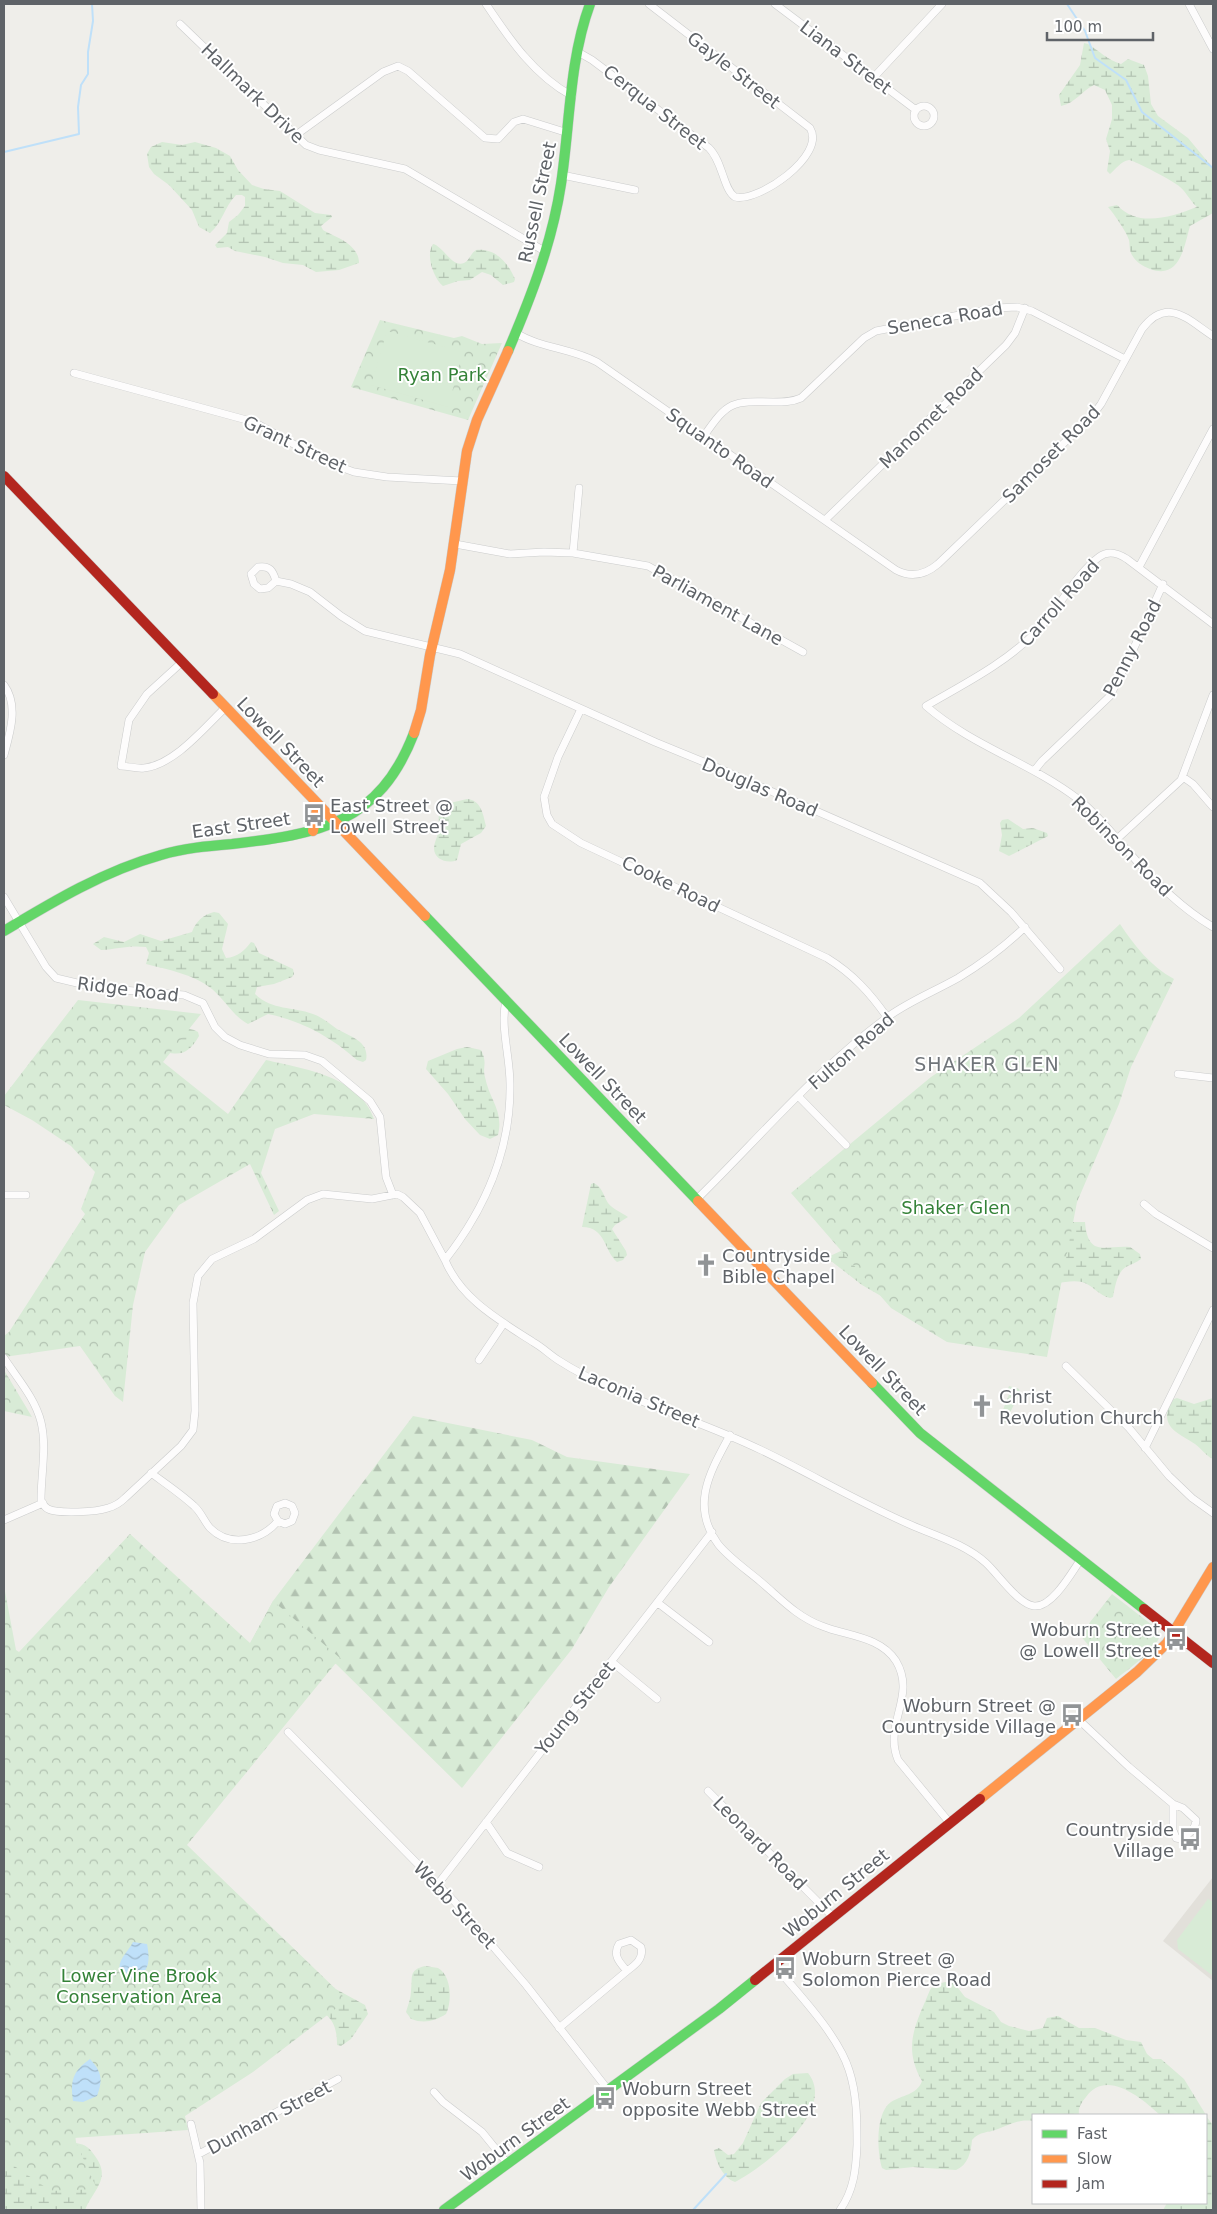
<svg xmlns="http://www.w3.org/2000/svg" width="1217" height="2214" font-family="'DejaVu Sans',sans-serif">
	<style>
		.education { fill: #e2e0da }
		.forest { fill: url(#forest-firs) }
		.wetland { fill: url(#wetland-marsh) }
		.park { fill: url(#park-crowns) }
		.pitch { fill: #d8ebd6 }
		.water { fill: url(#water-waves) }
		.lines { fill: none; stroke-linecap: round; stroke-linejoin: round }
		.stream { stroke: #bfe0f9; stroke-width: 2 }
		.street-casing { stroke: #cbcccc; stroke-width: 8 }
		.fast-casing { stroke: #cacacb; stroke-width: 11 }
		.slow-casing { stroke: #cacacb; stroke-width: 11 }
		.jam-casing { stroke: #cacacb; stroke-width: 11 }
		.street { stroke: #fdfcfc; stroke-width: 7 }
		.fast { stroke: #63d668; stroke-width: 10 }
		.slow { stroke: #ff974d; stroke-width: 10 }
		.jam { stroke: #b3261e; stroke-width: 10 }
		.labels { text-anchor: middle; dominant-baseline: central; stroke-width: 4; stroke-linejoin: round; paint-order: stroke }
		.street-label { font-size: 18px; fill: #5f6368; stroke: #fff }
		.park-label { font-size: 18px; fill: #348238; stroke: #fff }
		.poi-label { font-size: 18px; fill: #5f6368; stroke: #fff; text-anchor: start }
		.neighbourhood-label { font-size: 19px; letter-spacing: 1px; fill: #70757a; stroke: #fff }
	</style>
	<defs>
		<pattern id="forest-firs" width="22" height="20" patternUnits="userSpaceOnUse" patternTransform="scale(1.25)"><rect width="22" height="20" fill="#d8ebd6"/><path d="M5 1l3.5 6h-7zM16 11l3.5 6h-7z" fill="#b2c2b1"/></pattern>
		<pattern id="wetland-marsh" width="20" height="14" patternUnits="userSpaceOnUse" patternTransform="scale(1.25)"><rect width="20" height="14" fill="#d8ebd6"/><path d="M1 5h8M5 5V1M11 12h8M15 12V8" fill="none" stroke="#b2c2b1"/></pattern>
		<pattern id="park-crowns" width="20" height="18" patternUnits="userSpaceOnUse" patternTransform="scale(1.25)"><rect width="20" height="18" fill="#d8ebd6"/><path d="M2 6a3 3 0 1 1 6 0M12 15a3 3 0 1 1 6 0" fill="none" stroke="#b2c2b1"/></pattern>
		<pattern id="water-waves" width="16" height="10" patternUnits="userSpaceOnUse" patternTransform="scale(1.25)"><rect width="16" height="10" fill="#bfe0f9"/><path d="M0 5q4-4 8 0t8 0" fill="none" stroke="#9eb9cd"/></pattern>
	</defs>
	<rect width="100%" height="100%" fill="#efeeea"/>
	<path class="education" d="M 1213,1877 L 1213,1981 L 1163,1941 Z"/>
	<path class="forest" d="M 413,1416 L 532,1440 L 567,1457 L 690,1474 L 609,1587 L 572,1649 L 462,1788 L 336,1664 L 250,1644 L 273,1601 Z"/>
	<path class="wetland" d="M 1084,43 L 1088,44 C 1099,51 1108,60 1121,64 L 1128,59 L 1144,65 L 1148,76 L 1151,104 L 1158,116 L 1188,138 L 1213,168 L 1213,213 L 1190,226 C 1184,247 1180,280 1150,269 C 1142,266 1136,262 1132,255 C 1129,250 1130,245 1129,240 C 1126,231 1114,214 1108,207 L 1117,205 C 1138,228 1171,217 1197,207 C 1190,201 1187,193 1180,187 C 1176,182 1133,160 1129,160 C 1121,161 1115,170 1110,174 L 1107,171 L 1110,151 L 1106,139 L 1112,119 L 1112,105 L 1105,90 L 1094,85 C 1081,91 1076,103 1061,106 L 1059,95 L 1080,65 Z
		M 162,142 L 182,145 L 195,142 L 216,148 L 230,156 L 238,170 L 252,185 L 264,189 L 280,191 L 315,213 L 331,215 L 332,217 L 321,226 L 323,230 C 335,237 359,244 359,263 L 339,270 L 316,272 L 303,265 L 283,263 L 265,257 L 235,251 L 228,247 L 217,248 L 215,245 L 227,233 L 229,222 L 238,215 L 245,206 L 245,197 L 242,195 L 236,195 C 224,207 223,222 210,233 L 199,227 L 192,210 L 169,185 L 154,174 L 149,167 L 147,154 L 151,147 Z
		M 433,244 C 443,246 452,268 464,263 C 469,261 471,253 476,250 C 496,248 508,263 515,279 L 514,282 L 503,285 L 491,275 L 482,272 L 470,280 L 458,281 L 443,286 C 434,279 425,255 433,244 Z
		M 467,799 C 481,800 483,814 486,826 L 481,833 L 461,844 L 457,860 C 448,864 434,860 434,848 C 434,843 437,838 438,833 C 441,819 434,817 446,804 Z
		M 1008,819 L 1023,829 L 1033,828 L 1047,833 L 1048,836 L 1009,856 L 999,851 L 1002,835 L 1000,823 L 1002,820 Z
		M 214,912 L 219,913 L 228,924 L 222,949 L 226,958 C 238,957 244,951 251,942 L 254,943 L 259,953 L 293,969 L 294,974 L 292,977 L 274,984 L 257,987 L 255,994 C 273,1011 292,1006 313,1014 C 322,1017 330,1024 337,1029 C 349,1036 370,1041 366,1060 L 363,1062 L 357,1060 C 331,1037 302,1021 268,1014 L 248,1024 C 233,1016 225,1000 212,989 C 193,974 169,970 146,964 L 149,953 L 146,947 C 128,945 118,949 101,950 L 93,944 L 104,937 L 124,942 L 140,934 L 161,941 L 192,932 C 196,921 203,915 214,912 Z
		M 157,1020 L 194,1030 L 198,1032 L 199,1036 C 185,1060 176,1054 152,1049 Z
		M 467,1047 L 481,1050 C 488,1064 482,1066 485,1077 C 489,1099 504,1111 498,1135 L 490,1139 L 480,1135 L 465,1119 L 448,1094 L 426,1069 L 428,1061 L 457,1049 Z
		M 594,1183 C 603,1188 603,1195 608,1203 C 614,1210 621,1212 628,1217 L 615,1225 L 612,1229 L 626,1251 L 627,1255 L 623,1260 L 617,1262 C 604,1251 606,1227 582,1227 L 591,1184 Z
		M 1069,1222 L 1085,1222 C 1088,1258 1105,1245 1130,1247 L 1140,1254 L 1141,1259 C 1136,1263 1131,1264 1126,1267 C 1117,1272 1115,1287 1113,1297 L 1110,1298 C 1099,1296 1093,1285 1082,1282 C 1074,1280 1065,1282 1057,1283 Z
		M 858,1243 L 881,1296 L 862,1285 L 831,1261 L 830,1256 Z
		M 1177,1398 L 1194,1404 L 1213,1398 L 1213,1459 C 1205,1455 1202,1449 1195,1444 C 1176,1432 1159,1427 1171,1400 Z
		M 425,1966 C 429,1967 434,1967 438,1968 C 452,1976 452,2002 446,2014 C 435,2021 424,2024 411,2019 L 406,2012 C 408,2005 411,1998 411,1991 C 413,1977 408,1970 425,1966 Z
		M 945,1982 L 954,1983 L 965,1997 L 994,2012 L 1001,2022 L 1009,2026 L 1029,2031 L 1043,2028 L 1047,2018 L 1058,2016 L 1079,2028 L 1095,2028 L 1126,2040 L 1141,2042 L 1147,2054 L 1153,2059 L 1161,2059 L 1184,2079 L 1206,2115 L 1160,2115 C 1142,2098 1106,2068 1086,2097 C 1081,2103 1078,2108 1079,2115 L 1033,2115 L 1033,2121 C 1019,2119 1011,2124 998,2129 C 988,2133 980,2131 972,2140 C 971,2152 968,2165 956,2170 L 913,2167 L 886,2170 L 882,2168 C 877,2152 875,2113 891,2102 C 902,2095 917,2095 922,2081 C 902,2046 916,2024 930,1990 L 934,1985 Z
		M 332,1987 L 365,2005 L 368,2014 L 351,2039 L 341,2046 L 337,2045 C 337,2032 335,2021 324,2013 Z
		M 808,2073 C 838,2110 764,2167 735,2182 C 723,2178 716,2162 714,2150 L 719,2148 L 728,2155 L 734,2154 L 743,2143 L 761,2103 L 785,2079 L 793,2074 Z
		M 4,2080 L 75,2133 L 76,2143 C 86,2145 89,2147 95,2156 C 112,2179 93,2190 85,2210 L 4,2210 Z
		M 1206,2116 L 1213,2125 L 1213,2210 L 1163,2210 L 1167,2203 L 1206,2203 Z"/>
	<path class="park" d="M 380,320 L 454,338 L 462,336 L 482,344 L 502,343 L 468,420 L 351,387 Z
		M 1120,924 C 1134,945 1151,967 1174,979 L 1131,1067 L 1119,1104 L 1077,1202 L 1047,1357 L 947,1342 L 891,1308 L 791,1193 L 931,1077 L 1019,1018 Z
		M 78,1000 L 201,1014 L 163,1062 L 228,1114 L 266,1060 C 304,1069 359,1076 374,1119 L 314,1114 L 275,1129 L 261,1173 L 279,1211 L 274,1215 L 250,1164 L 179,1205 L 145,1252 L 133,1305 L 123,1402 L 115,1396 L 80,1346 L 4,1357 L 4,1336 L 9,1332 L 85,1214 L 81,1209 L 95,1172 L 71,1146 L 32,1120 L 4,1105 L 4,1096 Z
		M 4,1370 L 32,1417 L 4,1411 Z
		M 1009,1386 L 1019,1389 L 1020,1392 L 1005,1423 L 999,1420 L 1010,1392 L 1007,1391 Z
		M 130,1534 L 250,1643 L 273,1601 L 340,1658 L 187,1845 L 347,2000 L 253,2072 L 185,2116 L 188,2130 L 74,2138 L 97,2189 L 51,2191 L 4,2159 L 4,1586 L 16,1650 L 19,1652 Z
		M 1112,1594 L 1156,1628 L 1160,1634 C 1159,1648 1127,1670 1116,1679 L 1080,1635 Z"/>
	<path class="pitch" d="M 387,331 L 463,352 L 448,407 L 371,385 Z
		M 1208,1899 L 1213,1902 L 1213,1976 L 1178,1949 L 1177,1940 Z"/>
	<path class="water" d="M 133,1942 L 147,1944 C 150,1960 150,1971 135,1979 L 122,1976 C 114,1962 127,1954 133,1942 Z
		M 90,2059 C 102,2072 103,2080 97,2096 L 83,2102 L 73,2101 C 70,2080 73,2071 90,2059 Z"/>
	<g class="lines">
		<path class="stream" d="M 1067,4 L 1085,31 L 1095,58 L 1126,80 L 1142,112 L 1213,168
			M 4,152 L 79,134 L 78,107 L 81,85 L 88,74 L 88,52 L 93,21 L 92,4
			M 693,2210 L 726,2174"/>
		<defs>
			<path id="street" d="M 486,4 C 510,40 534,75 572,96
				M 775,4 L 916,110
				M 1189,4 L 1213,49
				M 180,24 L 306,145 L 319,150 L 405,169 L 546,252
				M 578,52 L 592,60 L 709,148 C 723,162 723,189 735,197 C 757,203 827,156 810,128 L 649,4
				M 874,77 L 942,4
				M914 116a10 10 0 1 1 20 0a10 10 0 1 1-20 0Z
				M 296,135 L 383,72 L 398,66 L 408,71 L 485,138 L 498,139 L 514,122 L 523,119 L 568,133
				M 562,175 L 635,190
				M 516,333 C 540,348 571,348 597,362 L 896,570 C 911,578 925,575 938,564 L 1092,416 L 1101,404 L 1142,329 C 1168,295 1189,321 1213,336
				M 74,373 L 254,422 L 324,461 L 354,472 L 387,477 L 462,481
				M 704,436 C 728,401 732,401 773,402 C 783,402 792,402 801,398 L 864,338 L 876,331 L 996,308 L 1017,307 L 1032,311 L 1125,359
				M 825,520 L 1006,345 L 1015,333 L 1025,308
				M 455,544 L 510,554 L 544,552 L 573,553 L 648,566 L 803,652
				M 573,553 L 579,488
				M 1139,567 L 1213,429
				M 276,581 L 268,588 L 260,589 L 254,584 L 251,574 L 258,567 C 270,565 273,571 276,581 L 291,584 L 310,592 L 341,616 L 365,631 L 460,654 L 655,742 L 716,767 L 980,883 L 1011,912 L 1060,969
				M 1213,624 L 1127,559 C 1118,553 1108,550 1099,557 C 1076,574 1058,610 1037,631 C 1006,663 964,684 926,706 C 972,746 1031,763 1078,799 C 1096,813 1111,832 1126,849 C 1151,878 1179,907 1213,927
				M 181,663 L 147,694 L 129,720 L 121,766 C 128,766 137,769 144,768 C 174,765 204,728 225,708
				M 4,685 C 19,705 10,733 4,755
				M 581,709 L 558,757 L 544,797 L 547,815 L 552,824 L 581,843 L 827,958 C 853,974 870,993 887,1017
				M 1034,771 L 1042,761 L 1110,696 L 1133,650 L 1163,584
				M 1183,777 L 1193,784 L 1213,807
				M 1117,839 L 1181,780 L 1213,695
				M 4,897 L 46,967 L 56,978 L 98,988 L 184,995 L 203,1003 L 215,1027 L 225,1037 L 240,1045 L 269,1054 L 305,1055 L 322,1061 L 370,1101 L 380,1117 L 386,1177 L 393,1195
				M 506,1000 C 500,1027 510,1056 510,1084 C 511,1149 485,1209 445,1260 C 461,1299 499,1320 533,1342 C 542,1347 549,1354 558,1360 C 617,1398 696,1418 761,1450 C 811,1474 860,1503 911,1525 C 936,1536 965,1544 986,1563 C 998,1574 1018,1604 1034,1606 C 1052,1608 1072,1572 1081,1559
				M 1178,1074 L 1213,1078
				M 799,1097 L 846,1145
				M 4,1195 L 26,1195
				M 696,1200 C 759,1138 818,1068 889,1016 C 910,1001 935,991 958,978 C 983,963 1004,947 1025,927
				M 1144,1204 L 1156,1214 L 1213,1248
				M 4,1358 C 17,1378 35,1398 41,1422 C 47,1447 41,1474 41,1500 C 43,1504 44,1507 48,1509 C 59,1514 97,1512 108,1508 C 115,1506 120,1503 125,1498 L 181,1446 L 193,1430 L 195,1411 L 193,1303 L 198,1276 L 212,1259 L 254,1239 L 307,1200 L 323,1194 L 372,1199 L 397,1194 L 403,1197 L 420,1213 L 445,1260
				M 479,1360 L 504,1323
				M 1066,1366 L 1129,1428 L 1169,1476 L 1192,1498 L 1213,1513
				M 730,1435 C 710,1472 690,1505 718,1544 C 729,1558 747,1570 761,1582 C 780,1598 797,1617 822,1626 C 846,1636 880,1636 896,1661 C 917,1696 883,1724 898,1760 L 949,1822
				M 1145,1448 L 1213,1310
				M 151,1473 C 166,1484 181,1494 194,1506 C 201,1512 204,1521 210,1528 C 230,1548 261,1541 278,1521 L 274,1514 L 277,1506 L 285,1503 L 292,1506 L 295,1513 L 292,1521 L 285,1524 L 278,1521
				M 4,1520 L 43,1503
				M 658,1603 L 709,1642
				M 612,1662 L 657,1699
				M 1078,1719 L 1129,1767 L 1173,1804 L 1173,1830 L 1176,1838 L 1181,1839 C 1188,1835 1196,1828 1196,1820 L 1183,1808 L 1173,1804
				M 288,1732 L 455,1902 L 526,1985 L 609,2091
				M 708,1791 L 833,1917
				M 486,1822 L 507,1853 L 539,1867
				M 438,1884 L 712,1532
				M 774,1965 C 798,1993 838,2035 849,2070 C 857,2094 857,2120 857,2145 C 856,2169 854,2190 840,2210
				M 559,2028 L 627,1971 C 635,1965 644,1959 641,1947 L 631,1940 L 619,1944 C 612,1955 620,1963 627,1971
				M 434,2092 L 443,2102 L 482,2132 L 508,2164
				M 191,2124 L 200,2163 L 201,2210
				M 199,2154 L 338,2079"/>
			<path id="fast" d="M 508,351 C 531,297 552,243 561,184 C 570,125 569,61 590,4
				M 425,916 L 698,1201
				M 4,931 C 54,901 104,871 161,855 C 184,848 208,846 232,844 C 319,834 379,824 414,733
				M 872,1383 L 920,1433 L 1144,1609
				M 444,2210 L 719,2009 L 755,1980"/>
			<path id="slow" d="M 213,694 L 425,916
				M 414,733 L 421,710 L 430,655 L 450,570 L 467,451 L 477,420 L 508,351
				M 313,831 L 318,804
				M 698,1201 L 872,1383
				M 980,1799 L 1137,1672 L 1167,1643 L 1213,1567"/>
			<path id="jam" d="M 4,476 L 213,694
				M 1144,1609 L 1213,1663
				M 755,1980 L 980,1799"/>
		</defs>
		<use href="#street" class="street-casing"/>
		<use href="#fast" class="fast-casing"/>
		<use href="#slow" class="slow-casing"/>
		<use href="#jam" class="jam-casing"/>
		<use href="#street" class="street"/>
		<use href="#fast" class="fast"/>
		<use href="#slow" class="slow"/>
		<use href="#jam" class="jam"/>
	</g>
	<defs>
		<symbol id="bus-bare" viewBox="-9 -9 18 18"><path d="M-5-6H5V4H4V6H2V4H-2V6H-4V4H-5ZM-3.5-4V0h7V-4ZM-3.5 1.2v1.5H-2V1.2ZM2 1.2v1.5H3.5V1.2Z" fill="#919496" stroke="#fff" stroke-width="2.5" paint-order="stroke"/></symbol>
		<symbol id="church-bare" viewBox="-9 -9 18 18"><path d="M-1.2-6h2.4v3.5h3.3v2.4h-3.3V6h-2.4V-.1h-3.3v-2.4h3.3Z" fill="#919496" stroke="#fff" stroke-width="2.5" paint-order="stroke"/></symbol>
	</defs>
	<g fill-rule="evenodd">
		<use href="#bus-bare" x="298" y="799" width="32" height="32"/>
		<use href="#church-bare" x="690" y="1249" width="32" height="32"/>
		<use href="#church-bare" x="966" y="1390" width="32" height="32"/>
		<use href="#bus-bare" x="1160" y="1623" width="32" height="32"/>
		<use href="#bus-bare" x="1056" y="1699" width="32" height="32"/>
		<use href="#bus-bare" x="1174" y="1823" width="32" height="32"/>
		<use href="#bus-bare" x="769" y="1952" width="32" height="32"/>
		<use href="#bus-bare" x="589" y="2082" width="32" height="32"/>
	</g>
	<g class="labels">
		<g class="street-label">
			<text transform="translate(846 57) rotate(37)">Liana Street</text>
			<text transform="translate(734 70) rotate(38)">Gayle Street</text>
			<text transform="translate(253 93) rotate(44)">Hallmark Drive</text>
			<text transform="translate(655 107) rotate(38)">Cerqua Street</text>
			<text transform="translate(537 202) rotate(-78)">Russell Street</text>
			<text transform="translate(945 318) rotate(-10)">Seneca Road</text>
			<text transform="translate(931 418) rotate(-44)">Manomet Road</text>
			<text transform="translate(295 444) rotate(25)">Grant Street</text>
			<text transform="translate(720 448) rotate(35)">Squanto Road</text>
			<text transform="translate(1051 454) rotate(-45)">Samoset Road</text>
			<text transform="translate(1059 603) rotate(-48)">Carroll Road</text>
			<text transform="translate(718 605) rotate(29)">Parliament Lane</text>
			<text transform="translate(1132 648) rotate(-63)">Penny Road</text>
			<text transform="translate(281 742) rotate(46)">Lowell Street</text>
			<text transform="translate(760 787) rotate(23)">Douglas Road</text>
			<text transform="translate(241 825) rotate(-8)">East Street</text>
			<text transform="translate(1122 846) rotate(45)">Robinson Road</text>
			<text transform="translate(671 884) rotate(26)">Cooke Road</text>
			<text transform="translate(128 989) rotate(7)">Ridge Road</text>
			<text transform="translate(851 1051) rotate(-41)">Fulton Road</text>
			<text transform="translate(603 1078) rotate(46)">Lowell Street</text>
			<text transform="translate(883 1370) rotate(46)">Lowell Street</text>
			<text transform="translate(639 1397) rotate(23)">Laconia Street</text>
			<text transform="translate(575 1708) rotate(-51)">Young Street</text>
			<text transform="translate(760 1843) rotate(45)">Leonard Road</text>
			<text transform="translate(836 1893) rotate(-39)">Woburn Street</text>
			<text transform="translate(455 1905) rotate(47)">Webb Street</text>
			<text transform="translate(269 2117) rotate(-28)">Dunham Street</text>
			<text transform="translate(515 2139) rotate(-36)">Woburn Street</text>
		</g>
		<g class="park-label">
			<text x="442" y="374">Ryan Park</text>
			<text x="956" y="1207">Shaker Glen</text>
			<text x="139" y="1975">Lower Vine Brook<tspan x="139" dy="21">Conservation Area</tspan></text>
		</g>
		<g class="poi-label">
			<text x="330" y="805">East Street @<tspan x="330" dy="21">Lowell Street</tspan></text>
			<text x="722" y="1255">Countryside<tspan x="722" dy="21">Bible Chapel</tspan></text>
			<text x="999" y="1396">Christ<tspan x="999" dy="21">Revolution Church</tspan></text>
			<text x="1160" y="1629" text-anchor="end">Woburn Street<tspan x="1160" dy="21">@ Lowell Street</tspan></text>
			<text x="1056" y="1705" text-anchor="end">Woburn Street @<tspan x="1056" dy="21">Countryside Village</tspan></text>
			<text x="1174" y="1829" text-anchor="end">Countryside<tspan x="1174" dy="21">Village</tspan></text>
			<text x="802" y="1958">Woburn Street @<tspan x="802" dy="21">Solomon Pierce Road</tspan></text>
			<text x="622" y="2088">Woburn Street<tspan x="622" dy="21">opposite Webb Street</tspan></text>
		</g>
		<g class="neighbourhood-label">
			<text x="987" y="1064">SHAKER GLEN</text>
		</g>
	</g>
	<rect width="1217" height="2214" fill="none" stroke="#5f6368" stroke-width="10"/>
	<rect x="1032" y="2114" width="175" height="90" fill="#ffffff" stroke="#bfc1c3"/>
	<rect x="1042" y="2130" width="25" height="8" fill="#63d668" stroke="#bfc1c3"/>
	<text x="1077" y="2139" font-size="15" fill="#5f6368">Fast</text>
	<rect x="1042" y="2155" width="25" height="8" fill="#ff974d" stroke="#bfc1c3"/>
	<text x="1077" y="2164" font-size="15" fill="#5f6368">Slow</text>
	<rect x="1042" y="2180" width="25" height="8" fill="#b3261e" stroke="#bfc1c3"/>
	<text x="1077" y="2189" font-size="15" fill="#5f6368">Jam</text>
	<path d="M1047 32v8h106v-8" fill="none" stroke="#5f6368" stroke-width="2.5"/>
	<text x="1054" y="32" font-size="15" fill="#5f6368" stroke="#ffffff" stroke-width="4" paint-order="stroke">100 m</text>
</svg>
